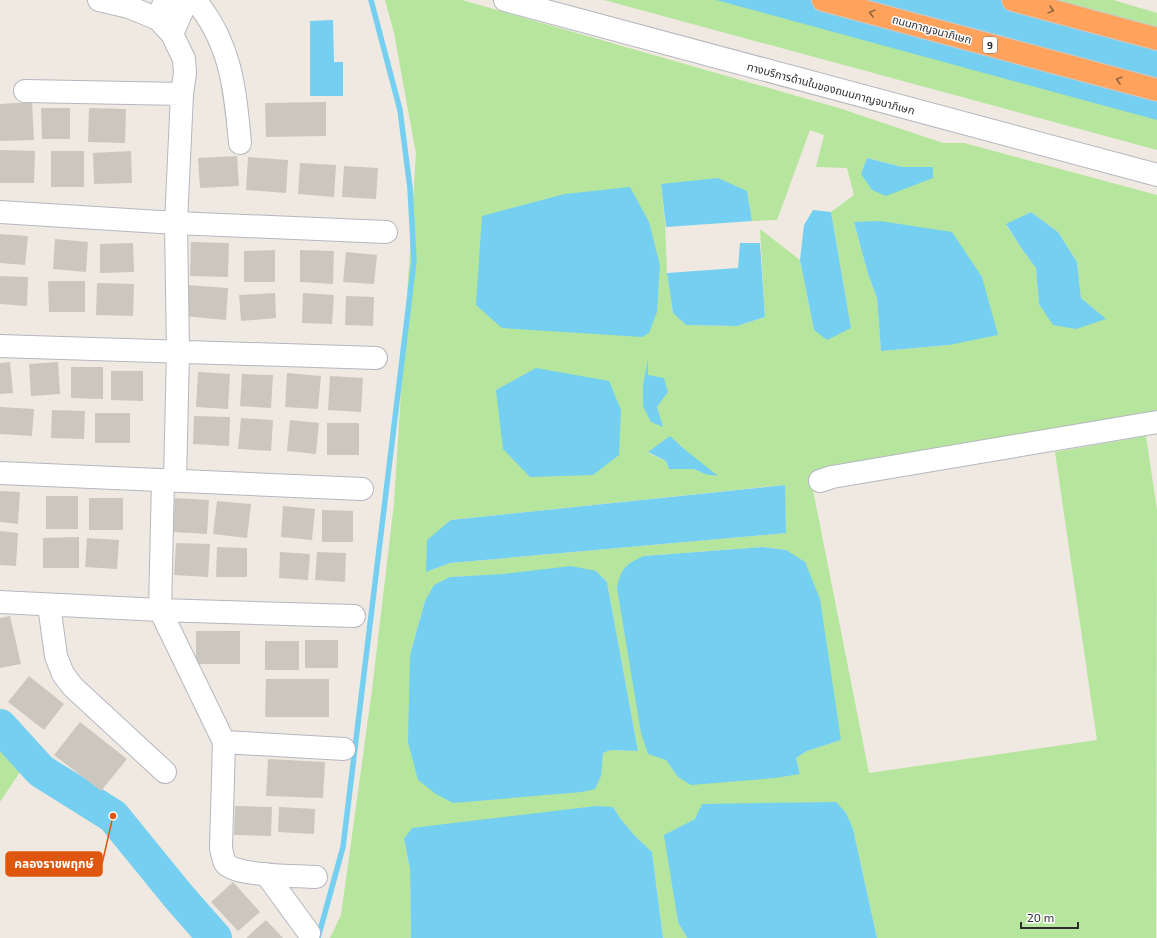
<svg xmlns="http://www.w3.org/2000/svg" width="1157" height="938" font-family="'Exo 2','Noto Sans Thai',sans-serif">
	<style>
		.green { fill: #b6e59e; fill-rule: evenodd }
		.water { fill: #75cff0 }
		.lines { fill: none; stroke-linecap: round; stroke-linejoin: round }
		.stream { stroke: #75cff0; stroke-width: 5.5 }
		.river { stroke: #75cff0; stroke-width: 34 }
		.building { fill: #cbc7bf }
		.street-casing { stroke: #b4b7c1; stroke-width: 24 }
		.secondary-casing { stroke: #b4b7c1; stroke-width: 24 }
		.highway-casing { stroke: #c9c9c9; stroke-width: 24 }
		.street { stroke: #fff; stroke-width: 22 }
		.secondary { stroke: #fff; stroke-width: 22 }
		.highway { stroke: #ffa35c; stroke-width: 22 }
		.oneway { stroke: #8c6343 }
		.labels { text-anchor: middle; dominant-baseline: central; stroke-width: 3; stroke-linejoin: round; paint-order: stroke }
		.shield { fill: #fff; stroke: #6d6d6d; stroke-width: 1 }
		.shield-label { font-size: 10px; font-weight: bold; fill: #2e2e2e }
		.street-label { font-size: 11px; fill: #2e2e2e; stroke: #fff }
		.leader { fill: none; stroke: #df570e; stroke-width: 1.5 }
		.callout-dot { fill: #df570e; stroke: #fff; stroke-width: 1.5 }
		.callout { fill: #df570e; stroke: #df570e; stroke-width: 1.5 }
		.callout-label { font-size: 12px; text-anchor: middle; font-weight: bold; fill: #fff }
	</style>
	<rect width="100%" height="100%" fill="#efe9e1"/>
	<path class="green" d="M 385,0 L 462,0 L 842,109 L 943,143 L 964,143 L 1157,195 L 1157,416 L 811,480 L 869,773 L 1097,740 L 1055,452 L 1146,436 L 1157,510 L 1156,938 L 877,938 L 853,829 L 836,802 L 811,803 L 695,819 L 665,835 L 678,922 L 687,938 L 663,938 L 652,852 L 635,836 L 620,818 L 613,807 L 404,839 L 410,869 L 411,938 L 330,938 L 341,915 L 372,690 L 394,503 L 416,154 L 394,33 ZM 810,130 L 824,135 L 816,167 L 847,168 L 854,195 L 831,212 L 851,328 L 814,330 L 800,260 L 760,229 L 765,317 L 737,326 L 686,325 L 673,313 L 667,273 L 665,223 L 661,184 L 747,191 L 752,221 L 777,220 ZM 867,158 L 902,167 L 861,174 ZM 1031,212 L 1058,232 L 1077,262 L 1081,298 L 1105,319 L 1039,304 L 1036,268 L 1022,249 L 1006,225 ZM 854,222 L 949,345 L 881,351 L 877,298 L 868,274 ZM 648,362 L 648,375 L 668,392 L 657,407 L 662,426 L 643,385 ZM 670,436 L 683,448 L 705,474 L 694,469 L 669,469 L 666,461 L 648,453 ZM 784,485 L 786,533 L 450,563 L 426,572 L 451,520 ZM 763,547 L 786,550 L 841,740 L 807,751 L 796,758 L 800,773 L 678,777 L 666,760 L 644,556 ZM 596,571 L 607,582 L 638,751 L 611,750 L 603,753 L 410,655 L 425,601 L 450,577 Z
		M 604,0 L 1113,0 L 1157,13 L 1157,150 Z
		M 0,738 L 24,766 L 0,802 Z"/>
	<path class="water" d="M 716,0 L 1050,0 L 1157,30 L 1157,120 Z
		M 333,20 L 334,62 L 343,62 L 343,96 L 310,96 L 310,21 Z
		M 867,158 L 902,167 L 933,167 L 933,178 L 886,196 L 872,190 L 861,174 Z
		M 718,178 L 747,191 L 752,221 L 666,227 L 661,184 Z
		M 630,187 L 649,222 L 660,265 L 657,312 L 649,333 L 642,337 L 502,328 L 476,305 L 482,216 L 565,194 Z
		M 813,210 L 831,212 L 851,328 L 827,340 L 814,330 L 800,260 L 804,225 Z
		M 1031,212 L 1058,232 L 1077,262 L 1081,298 L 1106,319 L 1076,329 L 1053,325 L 1039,304 L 1036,268 L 1022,249 L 1006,224 Z
		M 880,221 L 952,232 L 982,277 L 998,335 L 949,345 L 881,351 L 877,298 L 868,274 L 854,222 Z
		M 740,243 L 760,243 L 765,317 L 737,326 L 686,325 L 673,313 L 667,273 L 738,268 Z
		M 648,359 L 648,375 L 664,378 L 668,392 L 657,407 L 663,427 L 651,422 L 643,406 L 643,385 Z
		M 536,368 L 609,381 L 621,410 L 619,455 L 593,475 L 530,477 L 503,449 L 496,390 Z
		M 670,436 L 683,448 L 718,476 L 705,474 L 694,469 L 669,469 L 666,461 L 648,452 Z
		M 785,485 L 786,533 L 450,563 L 426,572 L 427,540 L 451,520 Z
		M 763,547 L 786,550 L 805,562 L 820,599 L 841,740 L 807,751 L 796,758 L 800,774 L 775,778 L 691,785 L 678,777 L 666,760 L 648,754 L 641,733 L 617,588 C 621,568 626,564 644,556 Z
		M 571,566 L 596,571 L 607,582 L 638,751 L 611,750 L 603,753 L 601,776 L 595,789 L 582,792 L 453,803 L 436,794 L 418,780 L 408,742 L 410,655 L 425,601 L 434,585 L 450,577 L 504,574 Z
		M 836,802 L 846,813 L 853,829 L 877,938 L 687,938 L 678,922 L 664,835 L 695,819 L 702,804 Z
		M 596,806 L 613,807 L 620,818 L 635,836 L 652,852 L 663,938 L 411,938 L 410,869 L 404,839 L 412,828 Z"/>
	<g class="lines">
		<path class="stream" d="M 318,938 L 343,847 L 414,261 L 410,188 L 400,110 L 371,0"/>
		<path class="river" d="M 0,726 L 41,771 L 113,816 L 179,897 L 215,938"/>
	</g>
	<path class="building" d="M 32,102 L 34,140 L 0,141 L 0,104 Z
		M 326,102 L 326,136 L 266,137 L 265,103 Z
		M 41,108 L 70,108 L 70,139 L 42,139 Z
		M 89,108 L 126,109 L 125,143 L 88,142 Z
		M 0,150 L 35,151 L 34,183 L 0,183 Z
		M 51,151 L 84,151 L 84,187 L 51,187 Z
		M 131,151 L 132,183 L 94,184 L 93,153 Z
		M 237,156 L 239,186 L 200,188 L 198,158 Z
		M 248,157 L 288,160 L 286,193 L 246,190 Z
		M 300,163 L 336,165 L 334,197 L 298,194 Z
		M 344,166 L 378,168 L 376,199 L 342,197 Z
		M 0,234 L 28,236 L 25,265 L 0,263 Z
		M 55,239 L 88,242 L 86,272 L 53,269 Z
		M 191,242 L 229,243 L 228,277 L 190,276 Z
		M 133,243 L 134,272 L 100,273 L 100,244 Z
		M 275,250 L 275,282 L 244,282 L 244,251 Z
		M 300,250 L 334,251 L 333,284 L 300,282 Z
		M 346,252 L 377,255 L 374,284 L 343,282 Z
		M 0,276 L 28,277 L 27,306 L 0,304 Z
		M 48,281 L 85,281 L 85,312 L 49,312 Z
		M 97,283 L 134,284 L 133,316 L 96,315 Z
		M 187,285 L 228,288 L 226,320 L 184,316 Z
		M 275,293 L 276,318 L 241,321 L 239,295 Z
		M 303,293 L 334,295 L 332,324 L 302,323 Z
		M 346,296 L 374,297 L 373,326 L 345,325 Z
		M 10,362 L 13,393 L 0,394 L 0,363 Z
		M 58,362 L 60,394 L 31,396 L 29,364 Z
		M 71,367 L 103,367 L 103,399 L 71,398 Z
		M 111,371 L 143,371 L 143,401 L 111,400 Z
		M 198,372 L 230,374 L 228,409 L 196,407 Z
		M 287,373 L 321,376 L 318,409 L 285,407 Z
		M 242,374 L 273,375 L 271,408 L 240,406 Z
		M 330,376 L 363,378 L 361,412 L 328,410 Z
		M 0,407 L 34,409 L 32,436 L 0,434 Z
		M 52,410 L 85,411 L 84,439 L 51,438 Z
		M 95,413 L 130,413 L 130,443 L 95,443 Z
		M 194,416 L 230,417 L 229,446 L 193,444 Z
		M 241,418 L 273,420 L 271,451 L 238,449 Z
		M 290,420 L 319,423 L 316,454 L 287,451 Z
		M 327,423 L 359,423 L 359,455 L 327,455 Z
		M 0,491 L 20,492 L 18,524 L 0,522 Z
		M 46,496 L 78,496 L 78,529 L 46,529 Z
		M 89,498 L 123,498 L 123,530 L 89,530 Z
		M 175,498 L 209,500 L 207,534 L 173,532 Z
		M 217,501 L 251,504 L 247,538 L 213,534 Z
		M 283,506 L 315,509 L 312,540 L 281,537 Z
		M 322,510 L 353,511 L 353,542 L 322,542 Z
		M 0,531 L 18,533 L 16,566 L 0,565 Z
		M 79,537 L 79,568 L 43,568 L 43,538 Z
		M 87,538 L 119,540 L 117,569 L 85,567 Z
		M 176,543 L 210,544 L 208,577 L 174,575 Z
		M 217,547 L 247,548 L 247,577 L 216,577 Z
		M 280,552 L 310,554 L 308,580 L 279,578 Z
		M 317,552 L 346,553 L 345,582 L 315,580 Z
		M 10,616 L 21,664 L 0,668 L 0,618 Z
		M 196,631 L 240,631 L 240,664 L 196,664 Z
		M 305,640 L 338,640 L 338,668 L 305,668 Z
		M 265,641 L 299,641 L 299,670 L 265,670 Z
		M 29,676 L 64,704 L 44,730 L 8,702 Z
		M 266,679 L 329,679 L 329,717 L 265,717 Z
		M 80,722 L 127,759 L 101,791 L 54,755 Z
		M 268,759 L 325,762 L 323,798 L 266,796 Z
		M 235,806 L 272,807 L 271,836 L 234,835 Z
		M 279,807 L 315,809 L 314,834 L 278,832 Z
		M 233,882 L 260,912 L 238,931 L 211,902 Z
		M 266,920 L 283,938 L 246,938 Z"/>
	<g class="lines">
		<defs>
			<path id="street" d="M 99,0 L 129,7 L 158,19 L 172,34 L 184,59 L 185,73 L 182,94 L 176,223 L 178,352 L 175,480
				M 195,0 C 231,43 235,89 240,143
				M 158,19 L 165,0
				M 172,34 L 187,0
				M 25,91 L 182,94
				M 0,212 L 176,223 L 386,232
				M 0,346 L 376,358
				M 0,473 L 362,489
				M 163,480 L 160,610 L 224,742 L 221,848 C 222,852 223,859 225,863 C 233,876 300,876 316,877
				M 820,481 L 832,477 L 1157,422
				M 0,602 L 160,610 L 354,616
				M 49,605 L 56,656 L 63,674 L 73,687 L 165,772
				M 224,742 L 344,749
				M 266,874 L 309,933"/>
			<path id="secondary" d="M 505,0 L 1157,175"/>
			<path id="highway" d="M 823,0 L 1157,90
				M 1013,0 L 1157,39"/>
		</defs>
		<use href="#street" class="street-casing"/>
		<use href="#secondary" class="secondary-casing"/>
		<use href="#highway" class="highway-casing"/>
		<use href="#street" class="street"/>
		<use href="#secondary" class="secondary"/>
		<use href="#highway" class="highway"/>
	</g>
	<defs><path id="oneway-chevron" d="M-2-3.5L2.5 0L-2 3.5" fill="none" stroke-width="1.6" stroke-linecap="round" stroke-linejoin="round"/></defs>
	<g class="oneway">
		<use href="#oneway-chevron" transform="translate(1051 10) rotate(15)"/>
		<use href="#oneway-chevron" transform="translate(872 13) rotate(-165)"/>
		<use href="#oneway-chevron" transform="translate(1119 80) rotate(-165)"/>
	</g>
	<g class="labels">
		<rect class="shield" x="983" y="37" width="14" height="16" rx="3"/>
		<g class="shield-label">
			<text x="990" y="45">9</text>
		</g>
		<g class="street-label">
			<text transform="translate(932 29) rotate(15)">ถนนกาญจนาภิเษก</text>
			<text transform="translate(831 88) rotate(15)">ทางบริการด้านในของถนนกาญจนาภิเษก</text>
		</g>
	</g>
	<path class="leader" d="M113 816L102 864"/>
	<circle class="callout-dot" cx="113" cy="816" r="4"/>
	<rect class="callout" x="6" y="852" width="96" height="24" rx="4"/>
	<g class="callout-label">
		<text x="54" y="868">คลองราชพฤกษ์</text>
	</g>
	<path d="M1021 922v6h57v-6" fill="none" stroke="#2e2e2e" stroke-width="2"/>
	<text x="1027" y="922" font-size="12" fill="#2e2e2e" stroke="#ffffff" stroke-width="3" paint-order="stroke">20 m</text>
</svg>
